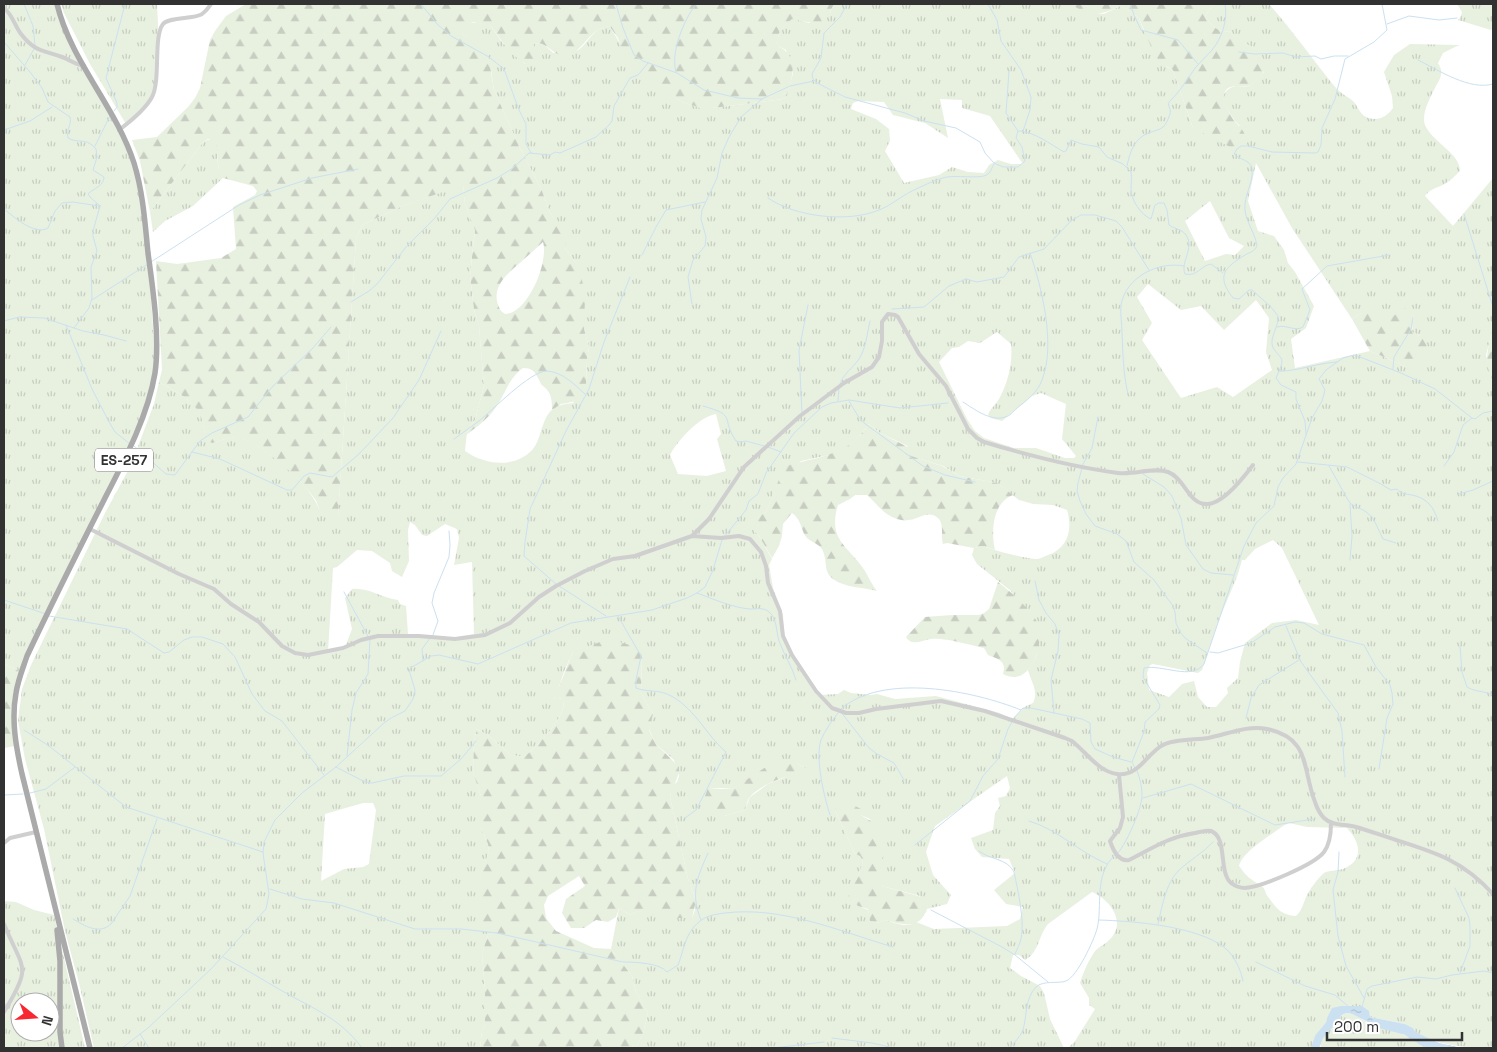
<svg xmlns="http://www.w3.org/2000/svg" width="1497" height="1052" font-family="'Space Grotesk',sans-serif">
	<style>
		.grass { fill: url(#grass-tufts); fill-rule: evenodd }
		.forest { fill: url(#forest-firs); fill-rule: evenodd }
		.water { fill: url(#water-ripples) }
		.lines { fill: none; stroke-linecap: round; stroke-linejoin: round }
		.stream { stroke: #cbe1f1; stroke-width: 1 }
		.river { stroke: #cbe1f1; stroke-width: 8 }
		.street { stroke: #cfcfcf; stroke-width: 4 }
		.primary { stroke: #aaa; stroke-width: 5.5 }
		.labels { text-anchor: middle; dominant-baseline: central; stroke-width: 5; stroke-linejoin: round; paint-order: stroke }
		.shield { fill: #fff; stroke: #707070; stroke-width: 1 }
		.shield-label { font-size: 14px; font-weight: bold; fill: #323232 }
	</style>
	<defs>
		<pattern id="grass-tufts" width="24" height="20" patternUnits="userSpaceOnUse" patternTransform="scale(1.25)"><rect width="24" height="20" fill="#e8f0e0"/><path d="M3 7l-1-3M5 7V3M7 7l1-3M15 17l-1-3M17 17v-4M19 17l1-3" fill="none" stroke="#c7cec1"/></pattern>
		<pattern id="forest-firs" width="22" height="20" patternUnits="userSpaceOnUse" patternTransform="scale(1.25)"><rect width="22" height="20" fill="#e8f0e0"/><path d="M5 1l3.5 6h-7zM16 11l3.5 6h-7z" fill="#c7cec1"/></pattern>
		<pattern id="water-ripples" width="26" height="14" patternUnits="userSpaceOnUse" patternTransform="scale(1.25)"><rect width="26" height="14" fill="#cbe1f1"/><path d="M2 4q2-2 4 0t4 0M15 11q2-2 4 0t4 0" fill="none" stroke="#afc2cf"/></pattern>
	</defs>
	<rect width="100%" height="100%" fill="#fff"/>
	<path class="grass" d="M 4,4 L 56,4 L 60,19 L 117,123 L 133,163 L 147,237 L 153,326 L 155,370 L 147,402 L 124,462 L 20,671 L 4,664 Z
		M 61,4 L 157,4 L 159,46 L 153,97 L 126,124 L 90,64 L 64,13 Z
		M 834,4 L 1071,4 L 1087,12 L 1104,14 L 1120,6 L 1128,10 L 1139,18 L 1143,29 L 1167,67 L 1173,70 L 1193,128 L 1240,126 C 1232,119 1229,110 1221,102 C 1224,93 1227,87 1237,86 C 1240,86 1242,87 1245,87 C 1253,86 1259,78 1264,72 L 1253,48 L 1236,38 L 1231,32 C 1218,31 1212,28 1205,16 L 1214,4 L 1269,4 C 1293,31 1313,60 1336,88 C 1341,94 1349,97 1354,102 C 1358,107 1360,114 1366,117 C 1377,122 1387,117 1393,108 L 1392,96 L 1384,72 L 1394,55 L 1410,44 L 1459,45 L 1443,53 L 1438,63 C 1440,67 1442,70 1441,74 C 1441,79 1437,83 1435,88 C 1430,98 1421,114 1425,125 C 1432,142 1460,153 1460,171 C 1455,176 1450,181 1443,185 C 1436,188 1430,189 1425,196 L 1453,226 L 1493,178 L 1493,328 L 1486,355 L 1493,381 L 1493,1048 C 1464,1048 1441,1046 1414,1032 L 1413,1028 L 1405,1024 L 1370,1017 L 1362,1006 L 1341,1006 L 1333,1025 C 1343,1010 1350,1011 1365,1021 C 1370,1024 1375,1023 1380,1027 L 1385,1025 L 1393,1027 L 1411,1039 L 1422,1041 L 1436,1048 L 1321,1048 L 1320,1043 L 1314,1048 L 1068,1048 L 1075,1041 L 1095,1009 L 1089,1005 L 1089,998 L 1080,983 C 1083,973 1088,962 1093,954 C 1097,947 1103,946 1108,941 C 1128,924 1111,900 1092,892 L 1048,924 C 1037,938 1040,951 1025,960 L 1019,955 L 1013,955 L 1010,968 L 1021,976 L 1040,986 L 1044,993 L 1050,1019 L 1064,1048 L 632,1048 L 633,1045 L 636,1047 L 643,1034 L 648,1013 L 636,992 L 632,976 L 611,949 L 619,908 L 631,915 L 637,911 L 692,918 L 695,910 L 695,898 L 688,879 L 670,797 L 672,786 L 677,782 L 679,776 L 674,760 L 656,744 L 649,729 L 653,714 L 641,693 L 642,655 L 573,652 L 565,669 L 557,692 L 553,697 L 563,699 C 563,702 564,704 563,707 C 562,720 535,749 524,757 L 511,755 L 489,736 L 477,729 L 474,741 L 473,773 L 481,796 L 481,828 L 488,844 L 489,852 L 480,876 L 489,932 L 482,953 L 485,989 L 485,1025 L 482,1031 L 480,1048 L 94,1048 L 79,983 L 65,931 L 44,829 L 25,759 L 18,721 L 22,689 L 31,665 L 105,513 L 131,465 L 154,404 L 159,382 C 174,391 197,401 202,418 C 206,433 201,430 212,443 C 221,441 230,436 239,438 C 264,444 311,485 319,509 L 338,517 L 356,239 L 362,225 L 402,206 L 463,184 L 465,204 L 475,229 L 470,275 L 474,310 L 479,326 L 484,386 L 475,420 L 467,432 L 465,451 C 485,465 515,469 533,449 C 541,439 541,423 549,413 C 555,405 564,404 573,403 L 586,385 L 587,360 L 589,347 L 584,329 L 576,263 L 565,248 L 565,240 L 549,210 L 542,191 L 519,146 L 494,90 L 491,70 L 469,38 L 462,34 C 463,18 480,23 491,26 L 501,41 L 525,64 L 533,52 L 533,44 C 542,41 548,48 553,53 C 560,52 572,53 578,50 C 589,43 595,24 610,27 L 621,45 L 660,88 L 682,102 L 701,108 L 713,108 L 783,99 L 787,96 L 793,73 L 786,50 L 778,46 C 777,31 781,28 792,18 L 809,23 L 830,12 ZM 940,99 L 962,100 L 962,108 L 990,116 L 1023,164 L 1011,164 L 998,160 L 989,165 L 984,173 L 968,172 L 952,167 L 939,175 L 904,183 L 885,151 L 890,141 L 889,129 L 876,119 L 851,109 L 853,103 L 858,101 L 884,102 L 893,115 L 925,123 L 948,138 ZM 1256,163 L 1292,228 L 1352,319 L 1361,313 L 1387,321 L 1414,314 L 1412,332 L 1421,336 L 1407,367 L 1370,351 L 1295,368 L 1291,339 L 1306,328 L 1314,306 L 1295,272 L 1288,263 L 1284,250 L 1274,236 L 1258,231 L 1248,201 ZM 1210,201 L 1229,238 L 1244,246 L 1235,255 L 1226,254 L 1205,261 L 1185,221 ZM 1148,284 L 1181,310 L 1201,306 L 1224,330 L 1256,300 L 1269,318 L 1266,352 L 1272,370 L 1233,397 L 1217,387 L 1181,398 L 1142,340 L 1152,323 L 1137,297 ZM 997,332 L 1011,344 C 1013,362 1008,383 999,399 C 996,405 990,408 988,415 L 991,418 L 1002,421 L 1032,396 L 1041,393 L 1066,404 L 1062,439 L 1076,456 L 1074,458 L 1065,458 L 1036,448 L 1014,448 L 984,438 L 975,431 L 967,419 L 939,362 L 952,348 L 959,347 L 968,341 L 980,343 ZM 716,414 L 721,434 L 717,439 L 726,471 L 707,476 L 678,474 L 670,455 C 678,440 699,417 716,414 ZM 869,424 L 880,433 L 908,446 L 904,454 L 943,466 L 960,476 L 997,483 L 1019,500 L 1033,504 L 1053,505 L 1067,510 C 1073,529 1068,548 1048,555 C 1045,556 1040,559 1037,559 C 1027,559 992,550 983,546 L 974,548 L 972,555 L 977,564 L 1011,591 L 1039,639 L 1036,657 L 1028,670 C 1031,682 1039,691 1033,703 L 1026,706 L 1012,719 L 1000,713 L 936,696 L 895,699 L 877,694 L 871,695 L 851,693 L 844,690 L 838,694 L 819,695 L 794,657 L 784,635 L 783,615 L 773,588 L 769,565 L 772,559 L 759,536 L 748,523 L 766,512 L 777,486 L 801,461 L 833,454 L 842,450 L 855,441 ZM 410,522 L 415,525 L 422,535 L 427,536 L 445,524 L 457,529 L 459,538 L 454,565 L 472,562 L 474,634 L 446,639 L 408,634 L 406,606 L 400,604 L 398,600 C 382,598 368,587 352,589 L 345,598 L 352,629 L 344,650 L 328,652 L 333,568 L 337,567 L 357,550 L 372,551 L 390,563 L 392,571 L 402,577 L 409,561 L 408,530 ZM 1273,540 L 1282,548 L 1319,625 L 1296,620 L 1272,623 L 1245,643 L 1240,662 L 1238,678 L 1227,688 L 1228,693 L 1216,707 L 1207,707 L 1198,697 L 1194,681 L 1182,684 L 1169,697 L 1149,690 L 1147,673 L 1150,665 L 1153,664 L 1198,673 L 1202,670 L 1220,617 L 1237,577 L 1242,560 L 1245,560 L 1255,549 ZM 797,763 L 806,769 L 768,784 L 750,797 L 745,810 L 724,816 L 708,788 L 734,788 L 769,767 ZM 1007,776 L 1010,788 L 1006,796 L 998,798 L 1000,806 L 995,813 L 993,830 L 971,838 L 975,849 L 982,857 L 1009,859 L 1015,873 L 994,890 L 1006,904 L 1023,907 L 1020,919 L 1007,926 L 934,929 L 916,922 C 907,929 894,922 884,920 L 877,923 L 871,921 L 868,910 L 858,906 L 849,897 C 853,885 861,873 863,861 L 860,856 L 855,854 L 836,812 L 861,815 L 870,819 L 882,834 L 882,868 L 880,878 L 882,886 L 920,896 L 928,907 L 927,909 L 947,904 L 951,895 L 933,875 L 926,852 L 935,826 ZM 363,803 L 373,803 L 376,810 L 369,864 L 363,867 L 344,869 L 321,881 L 325,814 ZM 1289,823 L 1307,827 L 1347,828 C 1360,842 1365,860 1343,869 C 1337,871 1329,870 1324,873 C 1318,878 1310,889 1307,895 C 1303,903 1303,909 1296,916 C 1279,915 1275,906 1266,894 C 1264,884 1258,885 1251,879 C 1246,876 1242,870 1239,866 C 1243,851 1270,836 1283,826 Z
		M 1457,4 L 1493,4 L 1493,29 L 1491,30 L 1458,20 L 1460,18 L 1462,12 Z
		M 214,138 L 216,139 C 219,151 215,168 223,178 L 193,206 L 165,221 L 153,232 L 150,212 L 204,141 Z
		M 4,901 L 16,902 L 34,910 L 54,915 L 85,1048 L 4,1048 ZM 20,1002 L 50,1002 L 50,1032 L 20,1032 Z"/>
	<path class="forest" d="M 246,4 L 834,4 L 825,21 C 814,25 803,21 792,19 C 781,28 777,31 778,46 C 800,57 792,77 787,96 L 783,99 L 713,108 L 701,108 L 682,102 L 641,77 L 633,70 L 627,63 L 618,38 L 610,27 C 593,24 584,50 569,55 C 554,60 547,39 534,44 L 533,52 L 536,60 L 534,66 L 530,66 C 513,59 501,40 491,26 L 473,22 L 465,26 L 462,34 L 477,42 L 488,54 L 494,90 L 519,146 L 542,191 L 549,210 L 566,240 L 565,248 L 576,263 L 581,275 L 585,295 L 584,329 L 589,347 L 587,360 L 586,385 L 583,400 L 561,404 L 552,410 C 552,404 552,396 548,391 C 546,387 541,386 540,382 C 536,374 534,368 523,368 C 508,379 506,393 496,407 C 489,418 477,427 466,435 L 467,432 L 475,420 L 484,386 L 479,326 L 474,310 L 470,275 L 475,230 L 465,204 L 463,185 L 402,206 L 362,225 L 356,239 L 338,517 L 331,518 L 322,513 C 318,509 318,503 315,499 C 302,480 255,435 231,438 C 225,438 218,442 212,443 L 206,440 C 204,433 204,424 201,417 C 195,400 174,391 159,382 L 162,370 L 156,261 L 177,264 L 221,258 L 236,249 L 233,207 L 255,195 L 257,191 L 253,186 L 223,178 L 219,174 L 216,139 L 208,139 L 204,141 L 150,212 L 140,161 L 132,140 L 157,137 L 188,107 L 195,98 L 200,88 L 210,40 L 215,31 L 226,16 ZM 543,242 C 549,261 528,314 505,314 L 501,311 C 488,289 506,275 522,261 C 529,255 536,248 543,242 Z
		M 1071,4 L 1214,4 L 1205,16 C 1212,28 1218,31 1231,32 C 1241,44 1261,47 1265,63 C 1267,72 1256,84 1248,86 C 1242,88 1234,84 1228,88 C 1224,91 1223,97 1222,102 C 1227,108 1229,113 1233,119 C 1242,131 1250,133 1242,149 L 1230,147 L 1193,128 L 1173,70 L 1161,63 L 1154,54 L 1139,18 L 1128,10 L 1120,6 C 1100,16 1089,17 1071,4 Z
		M 1404,308 L 1414,314 L 1412,332 L 1421,336 L 1427,345 L 1424,360 L 1407,367 L 1370,351 L 1352,319 L 1361,313 L 1373,310 L 1387,321 Z
		M 1493,328 L 1493,381 C 1483,363 1488,347 1493,328 Z
		M 869,424 L 880,433 L 908,447 L 905,454 L 942,466 L 960,476 L 997,483 L 1013,495 C 992,503 991,532 995,550 L 983,546 L 974,548 L 947,543 L 943,544 C 940,536 945,525 938,518 C 928,509 918,520 908,520 C 905,521 901,520 897,519 C 884,515 877,504 867,495 L 855,495 L 850,499 L 838,505 C 827,541 849,546 865,571 C 869,578 872,585 877,591 C 863,587 845,588 833,579 C 824,573 827,563 824,554 C 822,545 815,544 808,539 C 800,531 803,521 792,513 L 783,524 L 782,536 L 779,546 L 772,558 L 759,536 L 747,523 L 766,512 L 782,472 L 786,466 C 809,459 834,457 853,442 C 859,437 864,430 869,424 Z
		M 998,582 C 1012,593 1026,605 1036,620 C 1047,638 1032,690 1003,674 C 1007,661 998,659 988,655 L 984,648 C 971,645 943,637 931,639 C 922,640 912,647 906,637 L 925,617 L 952,615 L 979,615 L 984,613 L 989,609 Z
		M 615,641 L 630,645 L 642,654 L 641,693 L 653,714 L 649,730 L 656,744 L 679,767 C 679,780 672,785 670,797 L 688,879 L 695,898 L 695,905 L 692,918 L 671,918 L 637,911 L 631,915 L 619,908 L 616,917 L 608,922 L 596,920 L 584,928 L 571,928 L 562,913 L 566,899 L 585,886 L 579,876 L 548,896 L 544,905 L 546,918 L 556,931 L 594,948 L 611,949 L 632,976 L 636,992 L 648,1013 L 643,1034 L 636,1047 L 633,1045 L 632,1048 L 480,1048 L 482,1031 L 485,1025 L 485,989 L 482,953 L 489,932 L 482,931 L 480,875 L 489,852 L 488,844 L 481,828 L 481,796 L 473,773 L 474,741 L 477,729 L 489,736 L 511,755 L 524,757 C 535,749 562,720 563,707 C 564,706 563,700 563,699 L 552,697 C 560,690 567,664 573,652 L 600,642 Z
		M 4,664 L 20,671 C 10,698 10,718 15,746 L 4,748 Z
		M 789,761 L 797,763 L 806,769 L 805,773 L 800,776 C 787,773 757,787 749,798 C 747,802 746,806 745,810 L 724,816 L 715,814 L 707,805 L 705,796 L 708,788 L 721,789 L 734,788 L 772,763 Z
		M 839,801 L 845,801 L 861,809 L 861,815 C 867,819 873,821 878,826 C 890,840 879,870 882,886 L 925,898 L 928,907 C 919,932 904,924 884,920 L 877,923 L 870,921 L 868,909 L 858,906 L 848,897 C 853,885 861,873 863,861 L 860,856 L 855,854 L 836,812 L 835,806 Z"/>
	<path class="water" d="M 1341,1006 L 1362,1006 L 1369,1011 L 1370,1017 L 1405,1024 L 1413,1028 L 1415,1032 L 1439,1043 L 1462,1048 L 1436,1048 L 1422,1041 L 1411,1039 L 1393,1027 L 1385,1025 L 1380,1027 C 1375,1023 1371,1024 1366,1021 C 1349,1013 1346,1007 1333,1025 L 1326,1025 L 1327,1018 L 1332,1008 Z"/>
	<g class="lines">
		<path class="stream" d="M 24,4 L 33,26 L 35,45
			M 421,4 L 437,24 L 451,36 L 489,57 L 504,69 L 519,110 L 526,124 L 526,144 L 531,153
			M 616,4 L 623,28 L 634,55 L 643,61 L 677,73 L 704,90 L 738,98 L 762,99 L 790,86 L 814,81
			M 847,4 L 840,17 L 824,33 L 821,58 L 812,74 L 813,79 L 817,83 L 845,97 L 905,113 L 924,121 L 956,128 L 980,142 L 985,153 L 994,163 L 1003,167 L 1018,167 L 1025,161 L 1022,147 L 1016,138 L 1018,131
			M 988,4 L 997,20 L 1001,41 L 1021,70 L 1031,97 L 1030,110 L 1023,131
			M 1130,4 L 1134,15 L 1141,30 L 1178,40 L 1198,64
			M 1387,24 L 1409,16 L 1439,20 L 1457,18
			M 4,42 L 30,72 L 42,88 L 48,102 L 70,117 C 72,124 66,130 68,138 C 79,144 86,137 96,149 L 97,157 L 93,170 L 104,177 C 104,186 94,188 88,194 L 90,197 L 100,206 L 93,231 L 93,236 L 97,251 L 91,267 L 92,298 L 89,308 L 74,328
			M 1239,52 L 1254,54 L 1283,53 L 1296,57 L 1315,56 L 1321,59 L 1334,56 L 1348,56
			M 1418,60 C 1438,70 1470,91 1493,84
			M 25,65 L 34,49
			M 1009,71 L 1006,113 L 1018,131
			M 676,72 C 670,52 684,20 696,4
			M 114,111 L 117,107 L 117,103 L 106,78 L 125,4
			M 4,130 L 30,121 L 52,107
			M 1019,131 C 1035,132 1050,144 1064,152 L 1066,151 L 1071,140 L 1082,144 L 1099,147 L 1107,157 L 1123,164 L 1131,172 C 1132,178 1131,183 1131,189 C 1131,200 1141,215 1151,219 L 1155,205 L 1159,203 L 1164,203 L 1167,210 L 1169,225 C 1174,229 1182,229 1186,235 C 1195,248 1180,262 1185,274 C 1197,277 1200,266 1211,264 L 1223,273
			M 95,146 L 110,116
			M 1127,166 C 1130,152 1134,138 1149,133 C 1153,131 1160,130 1163,127 C 1166,125 1169,117 1170,114 C 1172,108 1165,105 1171,100 C 1182,89 1187,79 1196,67 C 1201,61 1207,56 1212,50 C 1222,38 1228,20 1225,4
			M 768,198 C 795,217 848,223 879,210 C 890,206 900,197 912,191 C 922,186 933,181 943,178 C 954,174 982,180 988,174 C 991,172 992,167 994,164
			M 4,209 C 14,217 35,236 48,228 L 55,211 L 62,203 L 73,202 L 99,206
			M 1464,214 L 1493,307
			M 642,255 L 656,227 L 666,210 L 705,202
			M 151,262 L 239,205 L 260,195 L 312,178 L 358,169
			M 92,300 L 148,264
			M 351,302 L 369,291 L 377,284 L 406,247 L 434,219 L 450,199 L 497,178 L 513,168 L 529,153 L 550,155 L 555,152 L 560,153 L 596,137 L 609,125 L 612,121 L 614,106 L 630,78 L 638,75 L 648,63
			M 692,304 L 688,277 L 693,260 L 705,246 L 706,237 L 701,219 L 702,210 L 717,178 L 722,153 L 729,137 L 741,117 L 762,99
			M 892,309 L 924,307 L 949,286 L 966,279 L 977,282 L 1004,277 L 1019,257 L 1044,249 L 1072,220 L 1081,215 L 1095,215 L 1116,221 L 1122,227 L 1149,270
			M 4,321 L 19,317 L 44,318 L 83,331 L 104,335 L 126,341
			M 66,325 L 92,389 L 108,420 L 115,432 L 130,444
			M 1277,327 C 1286,324 1295,332 1303,327 L 1310,310 L 1302,289 L 1327,266 L 1389,255
			M 1393,369 L 1394,357 L 1411,329 L 1413,318
			M 1280,371 C 1300,371 1317,363 1337,362
			M 840,384 C 843,374 853,368 859,359 C 866,348 867,334 870,321
			M 1128,394 C 1123,373 1123,354 1122,332 C 1122,324 1120,314 1121,305 C 1126,277 1158,261 1184,266
			M 838,401 L 839,388
			M 849,401 L 858,416 L 864,423 L 923,466 L 945,475 L 975,482
			M 963,402 C 974,409 991,422 1005,417 C 1010,416 1013,412 1017,408 C 1026,401 1038,392 1042,380 C 1056,345 1042,288 1030,253
			M 703,406 C 738,416 720,417 736,441 L 740,442 L 746,441 L 764,446
			M 802,414 L 799,350 L 808,305
			M 1098,417 L 1092,448 L 1083,464 L 1078,483 L 1077,491 L 1080,501 L 1086,514 L 1095,526 L 1117,534 L 1126,541 L 1134,562 L 1154,580 L 1173,606 L 1175,612 L 1176,623 L 1180,632 L 1185,638 L 1207,653
			M 1306,434 L 1305,421 L 1296,399 L 1296,392 L 1281,385 L 1276,378 C 1278,373 1281,368 1282,362 C 1282,355 1273,352 1272,344 C 1271,335 1279,326 1278,316 L 1271,307 L 1252,290 L 1249,290 L 1239,299 L 1233,298 C 1216,276 1224,268 1245,255 C 1250,252 1254,252 1257,246 C 1255,231 1243,219 1245,204 C 1246,192 1254,180 1252,168 C 1251,161 1239,159 1234,154 L 1237,149 L 1241,146 L 1248,146 L 1272,152 L 1315,153 L 1318,152 L 1321,145 L 1322,128 L 1335,99 L 1345,59 L 1374,42 L 1387,30 L 1382,4
			M 454,439 C 462,433 471,427 479,421 C 493,410 530,371 547,371 C 563,372 575,385 586,395
			M 134,446 L 166,474 L 175,475 L 200,441 L 212,433 L 248,417 L 273,386 L 312,349 L 331,327
			M 768,447 L 781,452
			M 192,452 L 220,459 L 287,490 L 292,490 L 304,476 L 310,473 L 332,477 L 359,454 L 393,418 L 419,380 L 441,331
			M 1298,462 L 1347,467 L 1379,483 L 1391,490 L 1397,489 C 1401,494 1406,494 1412,495 C 1427,498 1434,507 1438,521
			M 1329,466 L 1348,500 L 1351,504 L 1365,511 L 1373,518 L 1383,539 L 1396,543
			M 1444,466 L 1454,452 L 1463,425 L 1472,418 L 1475,419 L 1483,413 L 1493,411
			M 1143,474 L 1164,487 L 1172,496 L 1181,518 L 1186,545 L 1203,569 L 1211,573 L 1233,575
			M 1459,494 L 1473,490 L 1493,481
			M 724,537 L 746,510 L 749,501 L 758,494 L 766,473 L 794,433 L 822,407 L 831,403 L 849,400 L 900,408 L 948,403
			M 1350,560 L 1352,536 L 1350,504
			M 1035,581 L 1039,600 L 1046,613 L 1055,624 L 1059,635 L 1058,651 L 1051,680 L 1054,713
			M 556,584 L 524,556 L 525,542 L 530,509 L 566,431 L 589,389 L 604,342 L 630,277
			M 559,586 L 606,616
			M 344,592 L 370,640 L 368,674 L 356,693 L 352,710 L 347,756
			M 697,593 C 713,599 734,608 750,609 C 757,609 763,607 769,612 C 777,618 776,631 779,641 C 784,655 792,666 796,680
			M 4,600 L 46,614
			M 49,616 L 127,629 L 164,653 L 169,652 L 184,640 L 192,637 L 202,637 L 223,644 L 235,657 L 252,694 L 265,711 L 282,721 L 324,775
			M 618,616 L 641,656 L 636,680 L 636,688 C 646,692 658,690 667,694 C 693,705 706,735 726,752 L 696,810 L 685,818
			M 1286,626 L 1301,662 L 1338,713 L 1342,731 L 1345,777
			M 433,635 L 438,621 L 432,603 L 434,593 L 449,557 L 450,545 L 449,531
			M 1460,646 L 1462,672 L 1467,687 C 1475,692 1485,691 1493,695
			M 1210,652 L 1218,653 L 1251,643 L 1275,627 L 1295,622 L 1304,623 L 1322,634 L 1364,645 L 1376,667 L 1390,685 L 1392,693 L 1393,704 L 1387,718 L 1379,769
			M 423,661 L 422,649 L 430,638
			M 841,709 C 883,672 974,691 1021,710 L 1023,708 L 1031,708 L 1082,719 L 1090,723 L 1091,742 L 1095,749 L 1113,757 L 1131,762
			M 841,712 L 869,748 L 877,754 L 894,763 L 904,780
			M 1014,718 L 1021,710
			M 1246,718 L 1251,698 L 1259,685 L 1299,660
			M 24,730 L 49,746 L 126,807 L 263,852
			M 336,767 L 363,781 L 372,783 L 404,776 L 441,776 L 461,759 L 476,741
			M 1135,768 L 1132,762 L 1144,732 L 1145,722 L 1159,709 L 1160,705 L 1143,677 L 1144,668 C 1162,664 1192,681 1204,664 L 1244,546 L 1256,523 L 1274,506 L 1278,487 L 1283,478 L 1296,464 L 1312,418 L 1322,401 L 1325,390 L 1319,379 L 1326,370 L 1343,358 L 1354,355 L 1360,357 L 1401,373 L 1435,389 L 1472,418
			M 30,793 L 46,789 L 75,767
			M 4,795 L 23,794
			M 1143,798 L 1191,784 L 1275,825 L 1314,819
			M 830,815 C 824,797 815,758 821,740 C 825,730 832,721 838,713
			M 1029,821 C 1057,829 1079,852 1107,864
			M 915,845 L 970,801 L 983,776 L 998,759 L 1008,729 L 1012,722
			M 979,851 C 990,860 1007,858 1014,872 C 1018,891 1025,921 1021,939 C 1020,944 1017,949 1015,954
			M 1339,852 L 1338,872 L 1333,890 L 1338,936 L 1346,966 L 1364,998
			M 1118,853 C 1126,844 1143,807 1142,794 C 1142,787 1140,778 1137,771
			M 1455,888 L 1469,918 L 1470,926 L 1470,946 L 1460,973
			M 270,889 L 302,899 L 334,903 L 415,929 L 461,929 L 497,933 L 623,962 C 635,962 660,963 667,972 L 678,965 C 685,947 685,931 703,919 C 709,915 718,914 725,913 C 782,906 839,931 893,947
			M 931,910 L 1002,947 L 1015,955 L 1048,982
			M 73,919 C 85,926 99,935 111,924 L 130,896 L 157,819
			M 701,920 C 690,893 697,878 708,853
			M 1099,920 C 1133,921 1198,926 1225,948 C 1234,955 1241,970 1243,981
			M 1158,924 C 1162,906 1166,883 1179,870 C 1190,860 1203,853 1213,842
			M 223,957 C 244,968 263,980 284,992 C 314,1009 341,1019 362,1048
			M 1256,962 L 1305,986 L 1335,995 L 1349,1007
			M 1362,1007 L 1367,989 L 1372,986 L 1417,977 L 1436,979 L 1452,975 L 1484,971 L 1493,973
			M 140,1034 L 149,1048
			M 832,1038 L 872,1043 L 894,1048
			M 122,1048 L 148,1028 L 211,969 L 266,909 L 269,894 L 263,853 L 264,842 L 275,820 L 302,793 L 336,767 L 384,723 L 391,718 L 405,711 L 413,699 L 415,690 L 409,670 L 412,667 L 431,656 L 439,655 L 478,664 L 571,623 L 652,610 L 687,598 L 697,593 L 705,587 L 713,570 L 722,540
			M 773,1048 L 824,1042
			M 1009,1048 C 1014,1042 1020,1038 1023,1030 C 1027,1016 1025,998 1036,987 C 1043,980 1058,984 1066,981 C 1077,977 1094,940 1097,929 C 1103,906 1093,875 1115,855
			M 1423,1048 L 1425,1043"/>
		<path class="river" d="M 1375,1023 L 1402,1030
			M 1413,1035 L 1423,1042 L 1442,1048
			M 1315,1048 L 1319,1037 L 1336,1017"/>
		<path class="street" d="M 4,8 C 12,14 15,26 21,34 C 35,52 43,50 62,57 C 71,60 73,64 84,66
			M 119,130 C 131,121 145,110 152,97 C 161,80 153,37 163,24 C 169,17 191,19 200,15 C 205,13 208,8 211,4
			M 90,529 L 179,574 L 214,589 L 231,604 L 259,622 L 282,646 L 295,653 L 308,655 L 343,648 L 361,640 L 378,636 L 419,636 L 455,639 L 485,635 L 510,623 L 539,597 L 556,586 L 585,571 L 613,559 L 635,556 L 692,536 L 721,538 L 739,536 L 750,539 L 761,552 L 766,566 L 768,583 L 780,611 L 783,636 L 792,655 L 816,691 L 832,708 L 846,713 L 859,713 L 876,709 L 941,701 L 985,711 L 1065,738 L 1072,741 C 1086,752 1099,772 1117,774 C 1139,777 1147,753 1163,745 C 1174,739 1196,740 1208,738 C 1228,734 1247,725 1267,729 C 1311,738 1302,769 1315,802 C 1317,808 1320,814 1324,818 C 1332,826 1346,824 1356,827 C 1370,831 1383,836 1396,840 C 1437,853 1463,861 1493,894
			M 692,536 L 709,519 L 744,467 L 800,416 L 844,383 L 872,367 L 879,357 L 882,341 L 882,322 L 888,314 L 895,315 L 898,317 L 919,354 L 946,386 L 968,429 L 977,438 L 984,442 C 1027,455 1073,467 1118,473 C 1135,475 1153,467 1168,472 C 1185,478 1189,506 1208,504 C 1224,503 1244,477 1253,465
			M 1119,775 L 1123,817 L 1120,828 L 1110,841 C 1113,850 1119,862 1129,860 C 1153,848 1168,837 1195,833 C 1200,832 1206,830 1211,831 C 1228,837 1218,872 1231,883 C 1235,886 1239,888 1245,888 C 1261,887 1314,865 1324,852 C 1330,844 1331,833 1331,823
			M 4,843 L 10,838 L 36,832
			M 4,924 C 23,971 33,964 4,1012"/>
		<path class="primary" d="M 57,4 C 71,62 116,107 134,163 C 143,192 145,223 148,253 C 153,289 160,338 155,373 C 148,416 124,461 104,500 C 78,551 52,603 27,656 C 23,668 18,680 16,693 C 11,720 16,747 22,774 L 90,1048
			M 57,930 L 60,961 L 60,1032 L 62,1048"/>
	</g>
	<g class="labels">
		<rect class="shield" x="95" y="448.5" width="58" height="23" rx="4"/>
		<g class="shield-label">
			<text x="124" y="460">ES-257</text>
		</g>
	</g>
	<rect width="1497" height="1052" fill="none" stroke="#323232" stroke-width="10"/>
	<g transform="translate(35 1017) rotate(107)"><circle r="24" fill="#ffffff" stroke="#adadad"/>
	<path d="M0-4L9 19L0 12L-9 19Z" fill="#f72630"/>
	<text y="-8" font-size="14" font-weight="bold" text-anchor="middle" fill="#323232">N</text>
	</g>
	<path d="M1327 1032v8h135v-8" fill="none" stroke="#323232" stroke-width="2.5"/>
	<text x="1334" y="1032" font-size="15" fill="#323232" stroke="#ffffff" stroke-width="4" paint-order="stroke">200 m</text>
</svg>
